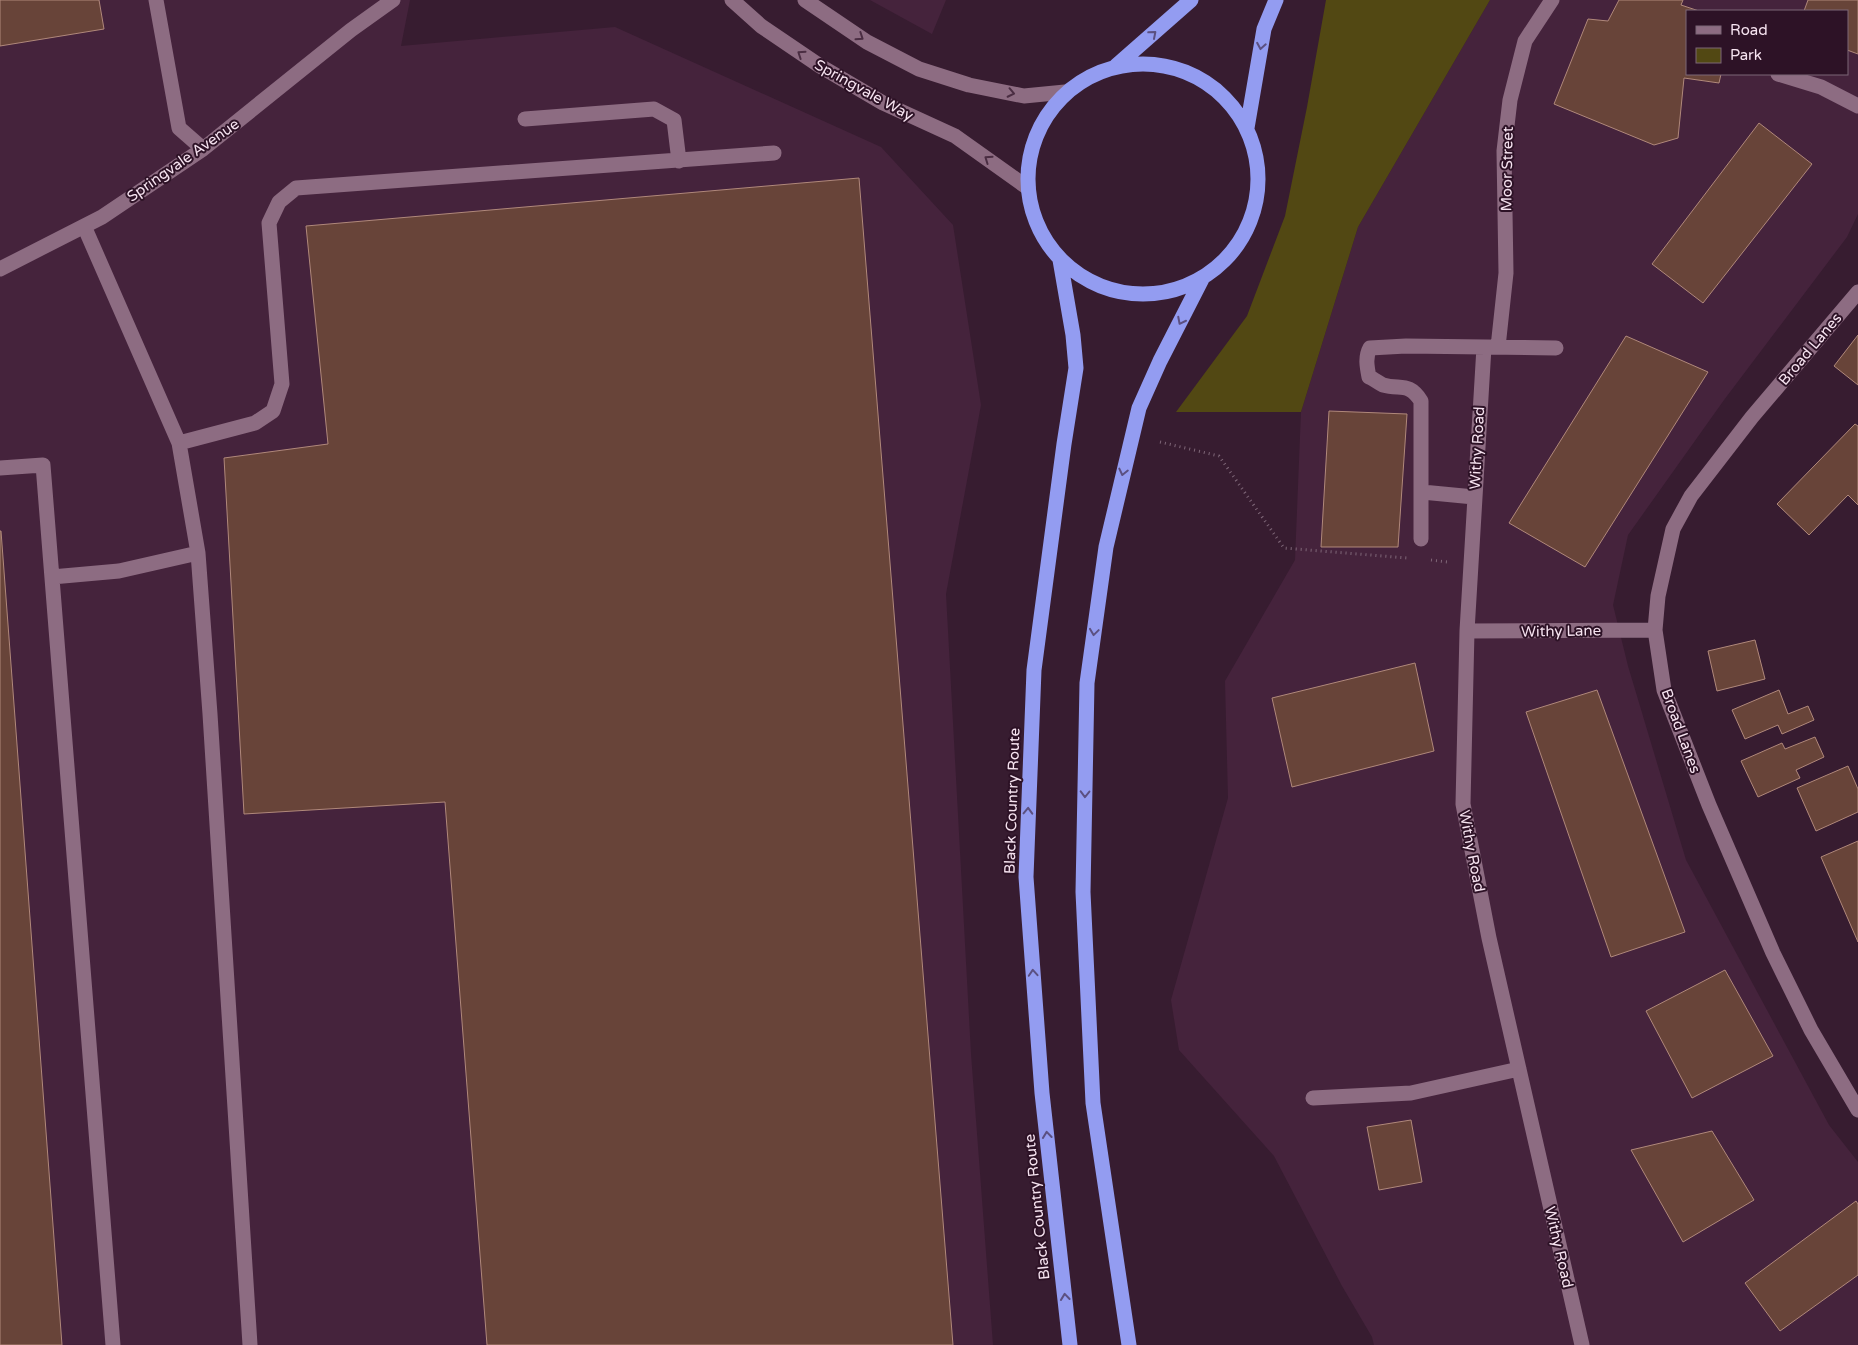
<svg xmlns="http://www.w3.org/2000/svg" width="1858" height="1345" font-family="'Varela Round',sans-serif">
	<style>
		.built { fill: #45233c; fill-rule: evenodd }
		.green { fill: #524813 }
		.building { fill: #684439; stroke: #b0887b }
		.lines { fill: none; stroke-linecap: round; stroke-linejoin: round }
		.path { stroke: #7f6778; stroke-width: 3; stroke-dasharray: 1 4; stroke-linecap: butt }
		.minor { stroke: #8d6c82; stroke-width: 15 }
		.highway { stroke: #939cf1; stroke-width: 15 }
		.oneway { stroke: #5b5081 }
		.oneway2 { stroke: #4a2d42 }
		.labels { text-anchor: middle; dominant-baseline: central; stroke-width: 4; stroke-linejoin: round; paint-order: stroke }
		.street-label { font-size: 15px; fill: #f6e3f0; stroke: #2d1226 }
	</style>
	<rect width="100%" height="100%" fill="#371c30"/>
	<path class="built" d="M 0,0 L 410,0 L 401,46 L 615,27 L 881,147 L 953,225 L 981,405 L 946,594 L 971,1054 L 993,1345 L 0,1345 Z
		M 870,0 L 946,0 L 932,34 Z
		M 1490,0 L 1858,0 L 1858,214 L 1847,237 L 1724,400 L 1628,535 L 1613,605 L 1628,666 L 1686,860 L 1829,1125 L 1858,1162 L 1858,1345 L 1374,1345 L 1372,1337 L 1342,1286 L 1274,1156 L 1179,1050 L 1171,1000 L 1228,798 L 1225,681 L 1295,560 L 1301,412 L 1358,227 ZM 1687,11 L 1847,11 L 1847,74 L 1687,74 Z"/>
	<path class="green" d="M 1326,0 L 1490,0 L 1358,227 L 1301,412 L 1176,412 L 1247,316 L 1285,216 L 1307,107 Z"/>
	<path class="building" d="M 0,0 L 99,0 L 104,29 L 0,46 Z
		M 1619,0 L 1683,0 L 1681,5 L 1699,11 L 1687,11 L 1687,74 L 1721,74 L 1719,83 L 1684,78 L 1678,138 L 1654,145 L 1554,104 L 1588,19 L 1608,21 Z
		M 1808,0 L 1858,0 L 1858,54 L 1847,50 L 1847,11 L 1804,11 Z
		M 1759,123 L 1812,164 L 1703,303 L 1652,264 Z
		M 859,178 L 953,1345 L 487,1345 L 445,802 L 244,814 L 224,458 L 328,444 L 306,226 Z
		M 1858,335 L 1858,385 L 1834,366 Z
		M 1626,336 L 1708,372 L 1585,567 L 1509,523 Z
		M 1329,411 L 1407,414 L 1398,547 L 1321,547 Z
		M 1855,424 L 1858,426 L 1858,505 L 1848,495 L 1809,535 L 1777,504 Z
		M 0,531 L 1,531 L 62,1345 L 0,1345 Z
		M 1755,640 L 1765,679 L 1717,691 L 1708,651 Z
		M 1415,663 L 1434,751 L 1292,787 L 1272,698 Z
		M 1597,690 L 1685,932 L 1611,957 L 1526,712 Z
		M 1779,690 L 1788,714 L 1808,706 L 1814,720 L 1782,734 L 1778,725 L 1745,739 L 1732,710 Z
		M 1815,737 L 1824,757 L 1796,770 L 1800,778 L 1758,797 L 1741,761 L 1782,743 L 1785,749 Z
		M 1848,766 L 1858,789 L 1858,812 L 1816,831 L 1797,788 Z
		M 1858,841 L 1858,942 L 1821,857 Z
		M 1725,970 L 1773,1056 L 1692,1098 L 1646,1011 Z
		M 1411,1120 L 1422,1182 L 1379,1190 L 1367,1127 Z
		M 1712,1131 L 1754,1200 L 1683,1242 L 1631,1150 Z
		M 1856,1201 L 1858,1204 L 1858,1275 L 1780,1331 L 1745,1283 Z"/>
	<g class="lines">
		<path class="path" d="M 1160,442 L 1219,456 L 1284,548 L 1407,558
			M 1431,560 L 1447,562"/>
		<path class="minor" d="M 156,0 L 179,128 L 203,149
			M 732,0 L 761,26 L 820,66 L 883,103 L 955,136 L 1028,188
			M 805,0 L 867,42 L 919,69 L 969,85 L 1024,96 L 1065,92
			M 1778,74 L 1821,87 L 1858,106
			M 525,119 L 654,109 L 674,120 L 679,161
			M 84,226 L 179,443 L 198,553 L 210,714 L 250,1345
			M 0,269 L 102,217 L 203,149 L 351,30 L 393,0
			M 1858,292 L 1752,417 L 1691,496 L 1673,529 L 1658,596 L 1655,630 L 1664,690 L 1709,805 L 1773,953 L 1811,1030 L 1858,1110
			M 1484,347 L 1467,631 L 1463,804 L 1489,938 L 1582,1345
			M 1498,347 L 1506,273 L 1504,151 L 1510,100 L 1525,41 L 1552,0
			M 179,443 L 255,423 L 273,411 L 282,384 L 269,223 L 279,202 L 296,188 L 774,153
			M 0,468 L 43,465 L 113,1345
			M 1422,492 L 1474,497
			M 1421,539 L 1421,401 C 1409,382 1401,390 1383,385 C 1379,383 1374,379 1369,377 C 1367,367 1365,357 1370,348 L 1406,346 L 1556,348
			M 52,577 L 119,571 L 198,553
			M 1467,631 L 1655,630
			M 1313,1098 L 1411,1093 L 1519,1069"/>
		<path class="highway" d="M1028 179a115 115 0 1 1 230 0a115 115 0 1 1-230 0Z
			M 1116,66 L 1191,0
			M 1247,128 L 1264,29 L 1276,0
			M 1060,260 L 1073,335 L 1076,368 L 1064,444 L 1034,670 L 1026,877 L 1042,1093 L 1070,1345
			M 1129,1345 L 1093,1103 L 1083,892 L 1087,683 L 1106,547 L 1139,408 L 1160,361 L 1203,277"/>
	</g>
	<defs><path id="oneway-chevron" d="M-2-3.5L2.5 0L-2 3.5" fill="none" stroke-width="1.6" stroke-linecap="round" stroke-linejoin="round" transform="scale(1.25)"/></defs>
	<g class="oneway">
		<use href="#oneway-chevron" transform="translate(1153 34) rotate(-41)"/>
		<use href="#oneway-chevron" transform="translate(1261 46) rotate(100)"/>
		<use href="#oneway-chevron" transform="translate(1181 321) rotate(117)"/>
		<use href="#oneway-chevron" transform="translate(1123 472) rotate(103)"/>
		<use href="#oneway-chevron" transform="translate(1094 632) rotate(98)"/>
		<use href="#oneway-chevron" transform="translate(1085 794) rotate(91)"/>
		<use href="#oneway-chevron" transform="translate(1028 811) rotate(-88)"/>
		<use href="#oneway-chevron" transform="translate(1033 973) rotate(-94)"/>
		<use href="#oneway-chevron" transform="translate(1047 1135) rotate(-96)"/>
		<use href="#oneway-chevron" transform="translate(1065 1297) rotate(-96)"/>
	</g>
	<g class="oneway2">
		<use href="#oneway-chevron" transform="translate(860 37) rotate(34)"/>
		<use href="#oneway-chevron" transform="translate(801 54) rotate(-146)"/>
		<use href="#oneway-chevron" transform="translate(1011 93) rotate(12)"/>
		<use href="#oneway-chevron" transform="translate(988 159) rotate(-145)"/>
	</g>
	<g class="labels">
		<g class="street-label">
			<text transform="translate(864 90) rotate(29)">Springvale Way</text>
			<text transform="translate(183 160) rotate(-35)">Springvale Avenue</text>
			<text transform="translate(1507 169) rotate(-89)">Moor Street</text>
			<text transform="translate(1810 349) rotate(-50)">Broad Lanes</text>
			<text transform="translate(1477 448) rotate(-87)">Withy Road</text>
			<text transform="translate(1561 631) rotate(-1)">Withy Lane</text>
			<text transform="translate(1681 731) rotate(70)">Broad Lanes</text>
			<text transform="translate(1012 801) rotate(-88)">Black Country Route</text>
			<text transform="translate(1472 851) rotate(79)">Withy Road</text>
			<text transform="translate(1037 1207) rotate(-96)">Black Country Route</text>
			<text transform="translate(1559 1247) rotate(77)">Withy Road</text>
		</g>
	</g>
	<rect x="1686" y="10" width="162" height="65" fill="#2d1226" stroke="#7d6677"/>
	<rect x="1696" y="26" width="25" height="8" fill="#8d6c82" stroke="#7d6677"/>
	<text x="1730" y="35" font-size="15" fill="#f6e3f0">Road</text>
	<rect x="1696" y="48" width="25" height="15" fill="#524813" stroke="#7d6677"/>
	<text x="1730" y="60" font-size="15" fill="#f6e3f0">Park</text>
</svg>
